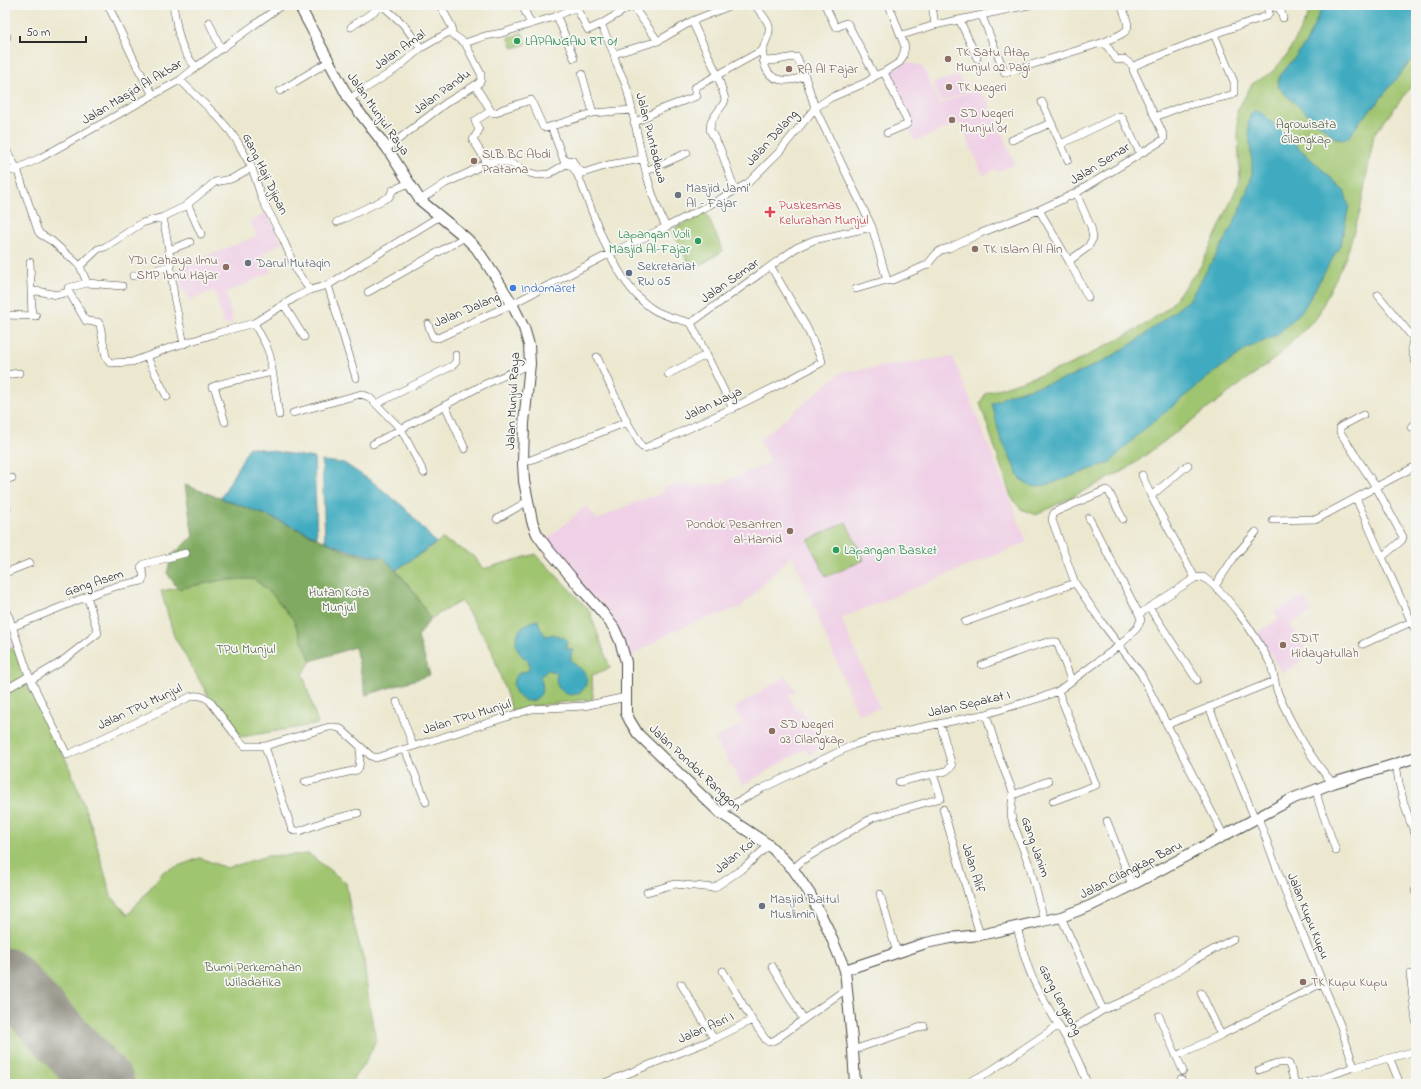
<svg xmlns="http://www.w3.org/2000/svg" width="1421" height="1089" font-family="'Indie Flower',sans-serif">
	<style>
		.built { fill: #efd0e6 }
		.green { fill: #a0c570; stroke: #66784e }
		.forest { fill: #80aa62; stroke: #566a46 }
		.water { fill: #41abc0; stroke: #366b76 }
		.lines { fill: none; stroke-linecap: round; stroke-linejoin: round }
		.runway { stroke: #8c8a7e; stroke-width: 59 }
		.street-casing { stroke: #484744; stroke-width: 8 }
		.secondary-casing { stroke: #484744; stroke-width: 12 }
		.street { stroke: #fff; stroke-width: 7 }
		.secondary { stroke: #fff; stroke-width: 10 }
		.leisure-dot { fill: #2e9e5b; stroke: #f6f6f2; stroke-width: 1.5 }
		.education-dot { fill: #8d6e63; stroke: #f6f6f2; stroke-width: 1.5 }
		.worship-dot { fill: #6b7280; stroke: #f6f6f2; stroke-width: 1.5 }
		.health-dot { fill: #e0444e; stroke: #f6f6f2; stroke-width: 1.5 }
		.service-dot { fill: #5c6f8a; stroke: #f6f6f2; stroke-width: 1.5 }
		.shop-dot { fill: #3f7fe0; stroke: #f6f6f2; stroke-width: 1.5 }
		.labels { text-anchor: middle; dominant-baseline: central; stroke-width: 3.5; stroke-linejoin: round; paint-order: stroke }
		.leisure-label { font-size: 13px; fill: #27864d; stroke: #f6f6f2; text-anchor: start }
		.street-label { font-size: 13px; fill: #2b2b2b; stroke: #f6f6f2 }
		.education-label { font-size: 13px; fill: #785e54; stroke: #f6f6f2; text-anchor: start }
		.park-label { font-size: 13px; fill: #4e5940; stroke: #f6f6f2 }
		.worship-label { font-size: 13px; fill: #5b616d; stroke: #f6f6f2; text-anchor: start }
		.health-label { font-size: 13px; fill: #be3a42; stroke: #f6f6f2; text-anchor: start }
		.service-label { font-size: 13px; fill: #4e5e75; stroke: #f6f6f2; text-anchor: start }
		.shop-label { font-size: 13px; fill: #366cbe; stroke: #f6f6f2; text-anchor: start }
	</style>
	<rect width="100%" height="100%" fill="#f6f6f2"/>
	<filter id="ink" filterUnits="userSpaceOnUse"><feTurbulence type="fractalNoise" baseFrequency=".025" numOctaves="2"/><feDisplacementMap in="SourceGraphic" scale="8" xChannelSelector="R" yChannelSelector="G"/><feConvolveMatrix kernelMatrix="1 2 1 2 8 2 1 2 1" color-interpolation-filters="sRGB"/></filter>
	<filter id="wash" filterUnits="userSpaceOnUse"><feTurbulence type="fractalNoise" baseFrequency=".012" numOctaves="4" result="noise"/><feDisplacementMap in="SourceGraphic" scale="16" xChannelSelector="R" yChannelSelector="G"/><feGaussianBlur stdDeviation="0.9" result="paint"/><feColorMatrix in="noise" values="0 0 0 0 0 0 0 0 0 0 0 0 0 0 0 0 0 1.4 0 .05"/><feComposite in="paint" operator="in"/></filter>
	<g filter="url(#wash)">
		<rect width="100%" height="100%" fill="#ece8d0"/>
		<path class="built" d="M 906,62 L 922,66 L 940,104 L 979,88 L 982,97 L 986,96 L 1015,164 L 998,172 L 995,169 L 983,175 L 960,123 L 915,141 L 908,127 L 887,73 Z
			M 958,75 L 966,92 L 941,102 L 933,83 Z
			M 266,213 L 282,243 L 263,253 L 271,272 L 248,283 L 226,292 L 233,324 L 223,324 L 215,290 L 189,300 L 186,292 L 184,293 L 176,271 L 190,263 L 257,236 L 250,222 Z
			M 953,357 L 1027,542 L 841,618 L 880,708 L 858,714 L 792,555 L 741,607 L 677,629 L 625,660 L 619,636 L 544,542 L 587,505 L 597,520 L 631,504 L 663,493 L 664,486 L 719,484 L 771,462 L 759,440 L 842,372 Z
			M 1304,597 L 1312,613 L 1290,624 L 1310,656 L 1282,673 L 1257,633 L 1279,619 L 1274,611 Z
			M 5,626 L 15,647 L 5,652 Z
			M 786,676 L 796,691 L 788,696 L 796,710 L 800,708 L 824,746 L 809,755 L 805,749 L 743,785 L 714,739 L 743,723 L 734,708 Z"/>
		<path class="green" d="M 1310,5 L 1416,5 L 1416,80 L 1374,135 L 1360,212 L 1346,257 L 1317,317 L 1277,357 L 1127,469 L 1036,515 L 1021,509 L 1011,497 L 980,403 L 986,393 L 1070,365 L 1141,327 L 1168,308 L 1201,266 L 1220,226 L 1240,180 L 1237,111 L 1252,84 L 1272,72 L 1288,54 L 1309,13 Z
			M 522,32 L 526,44 L 513,48 L 508,37 L 514,36 Z
			M 706,212 L 723,251 L 692,270 L 672,230 Z
			M 846,522 L 864,560 L 826,577 L 808,540 Z
			M 442,539 L 474,556 L 483,569 L 536,554 L 589,610 L 610,668 L 592,675 L 593,699 L 533,706 L 514,717 L 491,648 L 461,601 L 430,619 L 413,590 L 396,570 Z
			M 254,579 L 272,594 L 293,619 L 311,661 L 303,674 L 318,724 L 241,737 L 209,697 L 174,636 L 161,591 L 222,580 Z
			M 15,647 L 29,676 L 50,732 L 67,762 L 78,789 L 92,828 L 111,896 L 128,915 L 164,871 L 200,858 L 227,868 L 267,856 L 309,854 L 346,883 L 351,914 L 364,961 L 369,1004 L 376,1040 L 367,1060 L 349,1084 L 5,1084 L 5,652 Z"/>
		<path class="forest" d="M 185,485 L 266,515 L 346,551 L 365,556 L 383,557 L 413,590 L 430,619 L 418,637 L 430,675 L 366,695 L 355,647 L 311,661 L 293,619 L 272,594 L 254,579 L 222,580 L 178,589 L 167,573 L 172,555 L 193,537 Z"/>
		<path class="water" d="M 1323,5 L 1416,5 L 1416,54 L 1377,103 L 1360,121 L 1350,136 L 1346,139 L 1335,138 L 1288,97 L 1279,88 L 1278,81 L 1280,76 L 1306,43 Z
			M 1257,110 L 1265,116 L 1344,190 L 1349,206 L 1341,244 L 1303,310 L 1276,336 L 1248,348 L 1207,378 L 1141,432 L 1109,463 L 1050,484 L 1033,487 L 1020,479 L 1000,437 L 992,404 L 1008,395 L 1070,377 L 1109,358 L 1136,341 L 1189,300 L 1225,240 L 1240,210 L 1252,176 L 1252,164 L 1248,123 L 1251,113 Z
			M 249,447 L 314,458 L 317,537 L 266,515 L 221,498 Z
			M 322,461 L 344,463 L 374,483 L 405,508 L 436,543 L 396,570 L 383,557 C 361,555 346,550 325,541 Z
			M 538,620 L 540,628 L 546,636 L 554,634 L 559,637 L 567,639 L 566,648 L 573,650 C 563,667 591,666 586,684 C 580,703 551,695 557,673 L 548,670 L 540,677 C 543,683 544,689 540,695 C 522,717 497,673 528,671 C 529,668 530,664 528,661 C 526,658 521,656 519,652 C 510,637 522,622 538,620 Z"/>
		<g class="lines">
			<path class="runway" d="M 5,977 L 105,1084"/>
		</g>
	</g>
	<g filter="url(#ink)">
		<g class="lines">
			<defs>
				<path id="street" d="M 108,5 L 138,68 L 153,95
					M 173,5 C 178,30 178,48 196,67
					M 382,5 L 403,24 L 421,48
					M 440,5 L 452,27 L 452,30 L 449,32
					M 522,5 L 531,24
					M 575,5 L 588,30 L 601,24
					M 632,5 L 658,41
					M 755,5 C 759,11 767,19 769,26 C 771,35 764,42 763,50 C 762,55 764,61 765,66 C 771,84 791,82 805,76 L 815,108 L 872,227 L 887,280 L 890,281 L 927,265 L 937,253 L 941,250 L 949,248 L 981,233 L 1039,210 L 1076,193 L 1163,140 L 1164,138 L 1163,134 L 1133,70 L 1134,67 L 1136,65 L 1214,34 L 1267,16 L 1269,13 L 1266,5
					M 825,5 L 835,26 L 837,27 L 846,23 L 848,24 L 875,76
					M 932,5 L 935,25
					M 1121,5 C 1133,33 1130,30 1104,42 L 1117,60 L 1124,59 L 1134,67
					M 1267,6 L 1279,8 L 1281,11 L 1283,18
					M 557,16 L 574,58
					M 982,16 L 1005,73 L 1104,42
					M 692,21 L 718,76 L 725,99 L 724,103 L 711,121 L 710,130 L 720,148 L 735,190
					M 960,21 L 977,58
					M 209,22 L 221,49
					M 351,27 L 382,6
					M 5,34 L 7,37 L 5,40
					M 902,35 L 935,25 L 1029,5
					M 465,43 L 485,36 L 502,33 L 557,16 L 576,7
					M 614,54 L 601,24 L 633,5
					M 763,60 C 776,63 785,57 797,57 L 805,76
					M 884,72 L 908,123 L 906,125 L 887,133
					M 582,74 L 593,113
					M 180,80 L 218,117 L 230,131 L 237,141 L 252,168 L 262,199 L 283,239 L 297,272 L 310,290
					M 475,85 L 491,111
					M 280,91 L 328,62
					M 349,99 L 396,69 L 421,48 L 449,32 L 465,43
					M 1042,102 L 1068,160
					M 1155,117 L 1183,106 L 1232,95 L 1234,93 L 1234,82 L 1214,34
					M 634,123 L 659,110 L 697,96 L 694,88 L 763,50
					M 551,126 L 564,161 L 572,160 L 576,167 L 583,173 L 608,165 L 642,159
					M 1012,140 L 1051,123
					M 1061,144 L 1117,117 L 1120,116 L 1123,119 L 1140,153
					M 5,148 L 17,169 L 38,231 L 40,234 L 52,241 L 80,266 L 87,283 L 68,288 L 69,292 L 86,321 L 98,322 L 100,325 L 106,357 L 110,363 L 132,362 L 169,348 L 221,332 L 254,323 L 296,297 L 310,290 L 328,285 L 440,216
					M 387,148 L 446,103 L 479,83 L 481,80 L 481,74 L 465,43
					M 487,162 L 473,140 L 479,130 L 475,121 L 489,112 L 496,113 L 503,109 L 531,100 L 543,127 L 546,128 L 593,113 L 632,110
					M 646,171 L 687,153
					M 5,172 L 17,169 L 40,158 L 180,80 L 196,67 L 282,5
					M 420,200 L 446,183 L 468,173 L 487,162 L 501,161 L 512,164 L 530,173 L 538,175 L 549,174 L 566,164 C 574,166 576,172 579,178 C 596,219 613,281 651,308 C 662,316 678,319 691,323
					M 188,205 L 201,234
					M 1039,210 L 1069,261 L 1088,297
					M 163,217 L 169,250 L 174,297 L 184,344
					M 337,222 L 389,197 L 393,190 L 409,183
					M 666,227 C 644,184 639,135 627,89 C 624,77 615,66 614,54 L 658,41 L 692,21 L 732,5
					M 169,250 L 190,242
					M 1069,261 L 1088,247 L 1093,238 L 1091,227 L 1076,193
					M 30,262 L 32,316
					M 80,266 L 98,249 L 105,247 L 142,223 L 163,217 L 184,207 L 215,182 L 231,179 L 252,168
					M 133,276 L 170,266
					M 87,283 L 122,286
					M 328,285 L 356,378
					M 856,289 L 887,280
					M 31,292 L 38,291 L 56,295 L 69,292
					M 368,292 L 465,237
					M 1378,295 L 1414,339
					M 284,305 L 304,337
					M 5,315 L 36,316
					M 254,323 L 266,345 L 270,356 L 279,415
					M 691,323 L 796,248 L 814,240 L 872,227
					M 691,323 L 733,409
					M 428,324 L 433,337 L 438,338 L 512,304 L 609,254 L 666,227 L 715,202 L 748,183 L 779,152 L 815,108 L 830,98 L 867,82 L 875,76 L 884,72 L 900,62 L 903,56 L 905,47 L 889,5
					M 1416,337 C 1408,345 1413,354 1416,363
					M 147,357 L 167,397
					M 597,357 L 627,422 L 642,447 L 645,448 C 705,422 763,394 821,363 L 822,361 L 806,326 L 771,267
					M 668,374 L 706,355
					M 5,375 L 19,373
					M 214,386 L 225,422
					M 212,387 C 231,379 252,378 272,372
					M 376,404 L 452,366 L 456,362 L 456,355
					M 445,405 L 465,449
					M 293,413 L 361,394 L 369,397 L 401,429 L 424,473
					M 1411,427 L 1416,423
					M 373,444 L 481,386 L 530,364
					M 523,463 L 627,422
					M 1416,466 L 1376,487 L 1403,537 L 1402,540 L 1382,557 L 1416,632
					M 1142,475 L 1151,496 L 1188,465
					M 5,480 L 12,478
					M 1151,496 L 1195,578
					M 1356,498 L 1382,557
					M 5,510 L 7,509
					M 1089,518 L 1139,614
					M 497,519 L 528,501
					M 1273,520 L 1317,519 L 1376,487 L 1340,432 L 1340,427 L 1363,415
					M 5,573 L 30,563
					M 1075,583 L 1052,520 L 1053,515 L 1055,512 L 1106,490 L 1109,492 L 1123,519
					M 1215,586 L 1235,556 L 1256,532
					M 1149,607 L 1197,680
					M 5,610 L 9,617 L 29,676 L 67,755 L 192,696 C 199,695 203,696 209,700 L 239,740 L 245,746 L 265,746 L 329,727 L 335,727 L 341,729 L 371,756 L 376,758 L 532,709 L 584,706 L 626,697
					M 965,622 L 1075,583 L 1103,624 L 1141,674 L 1224,836
					M 12,627 L 98,592 L 117,586 L 142,581 L 144,576 L 141,567 L 144,564 L 186,553
					M 1363,644 L 1411,622
					M 982,665 C 997,660 1044,639 1057,642 L 1071,680
					M 31,680 L 61,662 L 98,633 L 87,596
					M 5,690 L 27,677
					M 397,702 L 413,746
					M 1209,707 L 1255,819
					M 986,714 L 999,757 L 1013,792 L 1011,813 L 1012,820 L 1030,867 L 1044,920
					M 1171,723 L 1269,683
					M 265,746 L 291,827 L 294,831 L 300,831 L 326,821 L 358,813
					M 405,749 L 426,802
					M 1396,764 C 1399,788 1406,814 1416,836
					M 305,782 L 357,770 L 359,767 L 361,747
					M 899,782 L 933,774
					M 1316,789 L 1319,803 L 1336,851
					M 1013,795 L 1048,781
					M 1053,801 L 1096,785 L 1058,691
					M 943,809 L 980,935
					M 719,812 L 763,788 L 853,745 L 880,736 L 986,714 L 1043,697 L 1058,691 L 1120,645 L 1137,628 L 1141,620 L 1139,614 L 1195,578 L 1203,577 C 1228,594 1255,634 1269,661 C 1274,670 1274,682 1278,693 C 1290,722 1312,761 1333,783
					M 1258,817 L 1288,899 L 1341,1027 L 1354,1067
					M 1107,821 L 1132,885
					M 793,869 L 803,860 L 872,818 L 941,798 L 933,774 L 946,771 L 952,766 L 940,723
					M 1415,891 L 1416,891
					M 647,892 L 675,884 L 714,888 L 745,867 L 769,845
					M 880,894 L 897,953
					M 1061,917 L 1103,1010
					M 1017,926 C 1021,944 1025,962 1033,979 C 1049,1015 1076,1046 1087,1084
					M 772,966 L 803,1019
					M 723,971 L 752,1020
					M 1410,974 L 1416,1021
					M 681,984 L 714,1039
					M 1201,993 L 1221,1035
					M 1159,1016 L 1183,1071
					M 1064,1034 L 1103,1010 L 1146,991 L 1194,960 L 1233,939
					M 853,1050 L 924,1026
					M 1176,1056 L 1221,1035 L 1322,983
					M 1390,1059 L 1400,1084
					M 1259,1070 C 1267,1067 1281,1059 1289,1064 L 1295,1084
					M 1181,1079 L 1182,1084
					M 602,1084 L 714,1039 L 752,1020 L 766,1040 L 769,1042 L 775,1040 L 846,989
					M 965,1084 L 989,1072 L 1059,1025
					M 1302,1084 L 1320,1079 L 1351,1068 L 1416,1051"/>
				<path id="secondary" d="M 299,5 L 349,99 L 387,148 L 420,200 L 465,237 L 476,248 L 497,279 L 512,304 L 524,328 L 529,345 L 530,364 L 524,423 L 523,463 L 524,481 L 532,521 L 537,534 L 547,548 L 578,585 L 602,612 L 614,628 L 620,641 L 626,662 L 626,713 L 630,721 L 638,734 L 719,812 L 769,845 L 793,869 L 810,894 L 827,927 L 845,970 L 853,1050 L 855,1084
					M 845,970 L 926,943 L 950,938 L 980,935 L 1061,917 L 1090,906 L 1132,885 L 1294,798 L 1333,783 L 1396,764 L 1416,757"/>
			</defs>
			<use href="#street" class="street-casing"/>
			<use href="#secondary" class="secondary-casing"/>
			<use href="#street" class="street"/>
			<use href="#secondary" class="secondary"/>
		</g>
	</g>
	<g class="leisure-dot">
		<circle cx="517" cy="41" r="4"/>
		<circle cx="698" cy="241" r="4"/>
		<circle cx="836" cy="550" r="4"/>
	</g>
	<g class="education-dot">
		<circle cx="948" cy="59" r="4"/>
		<circle cx="789" cy="69" r="4"/>
		<circle cx="949" cy="87" r="4"/>
		<circle cx="952" cy="120" r="4"/>
		<circle cx="474" cy="161" r="4"/>
		<circle cx="975" cy="249" r="4"/>
		<circle cx="226" cy="267" r="4"/>
		<circle cx="790" cy="531" r="4"/>
		<circle cx="1283" cy="645" r="4"/>
		<circle cx="772" cy="731" r="4"/>
		<circle cx="1303" cy="982" r="4"/>
	</g>
	<g class="worship-dot">
		<circle cx="678" cy="195" r="4"/>
		<circle cx="248" cy="263" r="4"/>
		<circle cx="762" cy="906" r="4"/>
	</g>
	<path class="health-dot" d="M768 206h4v4h4v4h-4v4h-4v-4h-4v-4h4z"/>
	<circle class="service-dot" cx="629" cy="273" r="4"/>
	<circle class="shop-dot" cx="513" cy="288" r="4"/>
	<g class="labels">
		<g class="leisure-label">
			<text x="525" y="41">LAPANGAN RT 01</text>
			<text x="690" y="234" text-anchor="end">Lapangan Voli<tspan x="690" dy="15">Masjid Al-Fajar</tspan></text>
			<text x="844" y="550">Lapangan Basket</text>
		</g>
		<g class="street-label">
			<text transform="translate(400 50) rotate(-35)">Jalan Amal</text>
			<text transform="translate(132 92) rotate(-31)">Jalan Masjid Al Akbar</text>
			<text transform="translate(442 92) rotate(-36)">Jalan Pandu</text>
			<text transform="translate(378 114) rotate(55)">Jalan Munjul Raya</text>
			<text transform="translate(651 138) rotate(76)">Jalan Puntadewa</text>
			<text transform="translate(772 138) rotate(-48)">Jalan Dalang</text>
			<text transform="translate(1100 164) rotate(-32)">Jalan Semar</text>
			<text transform="translate(265 174) rotate(64)">Gang Haji Djipan</text>
			<text transform="translate(730 281) rotate(-35)">Jalan Semar</text>
			<text transform="translate(467 310) rotate(-23)">Jalan Dalang</text>
			<text transform="translate(513 401) rotate(-87)">Jalan Munjul Raya</text>
			<text transform="translate(713 404) rotate(-25)">Jalan Naya</text>
			<text transform="translate(94 583) rotate(-18)">Gang Asem</text>
			<text transform="translate(969 704) rotate(-13)">Jalan Sepakat I</text>
			<text transform="translate(140 707) rotate(-25)">Jalan TPU Munjul</text>
			<text transform="translate(467 717) rotate(-17)">Jalan TPU Munjul</text>
			<text transform="translate(695 768) rotate(43)">Jalan Pondok Ranggon</text>
			<text transform="translate(1035 847) rotate(71)">Gang Janim</text>
			<text transform="translate(735 856) rotate(-39)">Jalan Koi</text>
			<text transform="translate(973 868) rotate(73)">Jalan Alif</text>
			<text transform="translate(1131 870) rotate(-27)">Jalan Cilangkap Baru</text>
			<text transform="translate(1308 916) rotate(68)">Jalan Kupu Kupu</text>
			<text transform="translate(1060 1000) rotate(62)">Gang Lengkong</text>
			<text transform="translate(706 1028) rotate(-24)">Jalan Asri I</text>
		</g>
		<g class="education-label">
			<text x="956" y="52">TK Satu Atap<tspan x="956" dy="15">Munjul 02 Pagi</tspan></text>
			<text x="797" y="69">RA Al Fajar</text>
			<text x="957" y="87">TK Negeri</text>
			<text x="960" y="113">SD Negeri<tspan x="960" dy="15">Munjul 01</tspan></text>
			<text x="482" y="154">SLB BC Abdi<tspan x="482" dy="15">Pratama</tspan></text>
			<text x="983" y="249">TK Islam Al Ain</text>
			<text x="218" y="260" text-anchor="end">YDI Cahaya Ilmu<tspan x="218" dy="15">SMP Ibnu Hajar</tspan></text>
			<text x="782" y="524" text-anchor="end">Pondok Pesantren<tspan x="782" dy="15">al-Hamid</tspan></text>
			<text x="1291" y="638">SDIT<tspan x="1291" dy="15">Hidayatullah</tspan></text>
			<text x="780" y="724">SD Negeri<tspan x="780" dy="15">03 Cilangkap</tspan></text>
			<text x="1311" y="982">TK Kupu Kupu</text>
		</g>
		<g class="park-label">
			<text x="1306" y="124">Agrowisata<tspan x="1306" dy="15">Cilangkap</tspan></text>
			<text x="339" y="592">Hutan Kota<tspan x="339" dy="15">Munjul</tspan></text>
			<text x="246" y="649">TPU Munjul</text>
			<text x="253" y="967">Bumi Perkemahan<tspan x="253" dy="15">Wiladatika</tspan></text>
		</g>
		<g class="worship-label">
			<text x="686" y="188">Masjid Jami'<tspan x="686" dy="15">Al - Fajar</tspan></text>
			<text x="256" y="263">Darul Mutaqin</text>
			<text x="770" y="899">Masjid Baitul<tspan x="770" dy="15">Muslimin</tspan></text>
		</g>
		<g class="health-label">
			<text x="779" y="205">Puskesmas<tspan x="779" dy="15">Kelurahan Munjul</tspan></text>
		</g>
		<g class="service-label">
			<text x="637" y="266">Sekretariat<tspan x="637" dy="15">RW 05</tspan></text>
		</g>
		<g class="shop-label">
			<text x="521" y="288">Indomaret</text>
		</g>
	</g>
	<rect width="1421" height="1089" fill="none" stroke="#f6f6f2" stroke-width="20"/>
	<path d="M20 36v6h66v-6" fill="none" stroke="#2b2b2b" stroke-width="2"/>
	<text x="26" y="36" font-size="12" fill="#2b2b2b" stroke="#f6f6f2" stroke-width="3" paint-order="stroke">50 m</text>
</svg>
